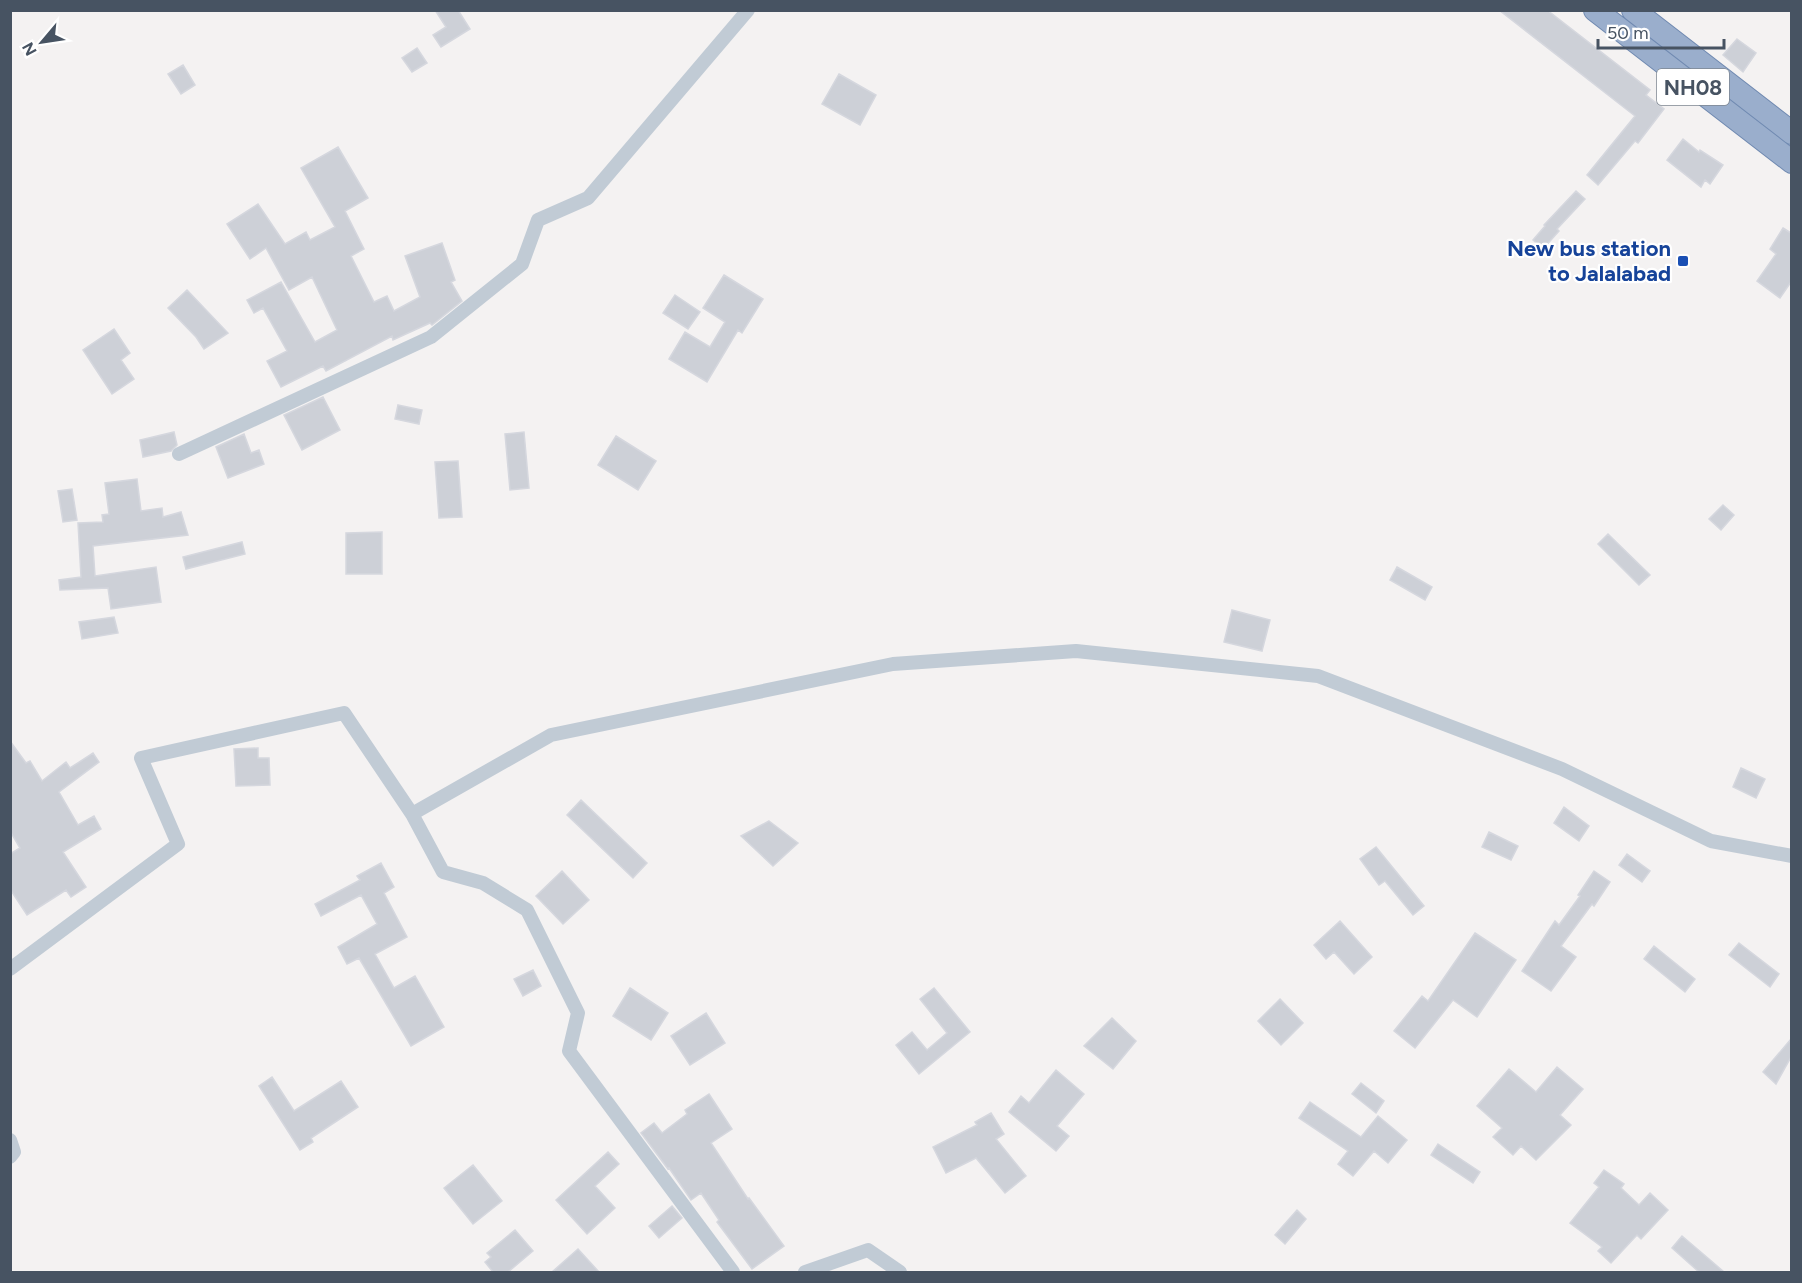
<svg xmlns="http://www.w3.org/2000/svg" width="1802" height="1283" font-family="Figtree,sans-serif">
	<style>
		.building { fill: #cdd0d7; stroke: #d5d7de; stroke-width: 1.5 }
		.lines { fill: none; stroke-linecap: round; stroke-linejoin: round }
		.trunk-casing { stroke: #708ab1; stroke-width: 24 }
		.minor { stroke: #c1cbd5; stroke-width: 14 }
		.trunk { stroke: #9aaecc; stroke-width: 22 }
		.transit-dot { fill: #1a4fb4; stroke: #fff; stroke-width: 2 }
		.labels { text-anchor: middle; dominant-baseline: central; stroke-width: 4.5; stroke-linejoin: round; paint-order: stroke }
		.shield { fill: #fff; stroke: #7e8791; stroke-width: 1.5 }
		.shield-label { font-size: 21px; font-weight: bold; fill: #475362 }
		.transit-label { font-size: 22px; font-weight: bold; fill: #164399; stroke: #fff; text-anchor: end }
	</style>
	<rect width="100%" height="100%" fill="#f4f2f2"/>
	<path class="building" d="M 435,10 L 458,10 L 470,29 L 441,47 L 433,35 L 446,27 Z
		M 1499,10 L 1547,10 L 1650,90 L 1646,95 L 1664,109 L 1638,143 L 1635,141 L 1598,185 L 1587,175 L 1635,116 Z
		M 1737,39 L 1756,53 L 1743,72 L 1723,55 Z
		M 417,48 L 427,63 L 412,72 L 402,58 Z
		M 183,65 L 195,85 L 181,94 L 168,74 Z
		M 839,74 L 876,95 L 860,125 L 822,104 Z
		M 1683,139 L 1699,152 L 1700,150 L 1723,165 L 1710,184 L 1705,180 L 1701,187 L 1667,160 Z
		M 338,147 L 368,198 L 345,211 L 364,249 L 351,256 L 374,302 L 387,296 L 394,311 L 420,297 L 405,256 L 442,243 L 455,280 L 451,282 L 462,301 L 432,325 L 430,323 L 393,340 L 392,336 L 326,371 L 323,366 L 281,387 L 267,361 L 287,351 L 263,308 L 254,313 L 247,300 L 281,282 L 315,342 L 337,330 L 312,277 L 289,290 L 266,248 L 250,259 L 227,224 L 258,204 L 285,244 L 306,232 L 310,240 L 335,227 L 301,168 Z
		M 1576,191 L 1585,199 L 1557,229 L 1559,231 L 1543,249 L 1533,240 L 1545,226 L 1544,225 Z
		M 1783,228 L 1791,233 L 1791,282 L 1780,298 L 1757,281 L 1776,254 L 1770,249 Z
		M 724,275 L 763,299 L 742,333 L 738,330 L 707,382 L 669,359 L 685,332 L 710,347 L 725,322 L 703,308 Z
		M 187,290 L 228,333 L 204,349 L 196,337 L 168,308 Z
		M 675,295 L 700,312 L 688,329 L 663,313 Z
		M 114,329 L 130,353 L 121,360 L 134,379 L 112,394 L 83,350 Z
		M 323,397 L 340,430 L 302,450 L 284,415 Z
		M 398,405 L 422,410 L 419,424 L 395,419 Z
		M 174,432 L 177,445 L 171,451 L 143,457 L 140,440 Z
		M 524,432 L 529,488 L 510,490 L 505,434 Z
		M 244,434 L 251,453 L 259,450 L 264,464 L 228,478 L 216,447 Z
		M 616,436 L 656,461 L 638,490 L 598,465 Z
		M 458,461 L 462,517 L 439,518 L 435,462 Z
		M 137,479 L 141,511 L 162,508 L 163,517 L 181,512 L 188,535 L 93,546 L 95,576 L 156,567 L 161,602 L 111,609 L 108,588 L 60,590 L 59,580 L 81,577 L 78,523 L 103,522 L 102,515 L 109,514 L 105,483 Z
		M 72,489 L 77,520 L 63,522 L 58,491 Z
		M 1723,505 L 1734,515 L 1721,530 L 1709,519 Z
		M 382,532 L 382,574 L 346,574 L 346,533 Z
		M 1608,534 L 1650,575 L 1639,585 L 1598,544 Z
		M 242,542 L 245,554 L 186,569 L 183,557 Z
		M 1397,567 L 1432,587 L 1425,600 L 1390,580 Z
		M 1232,610 L 1270,620 L 1262,651 L 1224,642 Z
		M 114,617 L 118,633 L 82,639 L 79,622 Z
		M 10,741 L 26,763 L 30,761 L 42,781 L 66,762 L 70,768 L 93,753 L 99,762 L 59,792 L 78,825 L 94,816 L 101,829 L 63,852 L 86,887 L 71,897 L 66,890 L 27,915 L 10,889 L 10,854 L 20,848 L 10,831 Z
		M 258,748 L 258,758 L 269,758 L 270,785 L 236,786 L 234,749 Z
		M 1741,768 L 1765,779 L 1756,798 L 1733,787 Z
		M 581,800 L 647,863 L 633,878 L 567,815 Z
		M 1564,807 L 1589,826 L 1579,841 L 1554,823 Z
		M 769,821 L 798,843 L 773,866 L 741,836 Z
		M 1489,832 L 1518,846 L 1511,860 L 1482,847 Z
		M 1376,847 L 1424,906 L 1413,915 L 1385,881 L 1379,885 L 1360,859 Z
		M 1627,854 L 1650,871 L 1642,882 L 1619,865 Z
		M 381,863 L 394,887 L 384,893 L 407,937 L 375,954 L 394,988 L 415,976 L 444,1027 L 411,1046 L 359,958 L 347,964 L 338,947 L 377,924 L 361,895 L 321,916 L 315,904 L 360,880 L 357,876 Z
		M 562,871 L 589,900 L 563,924 L 536,896 Z
		M 1594,871 L 1610,882 L 1594,906 L 1592,904 L 1561,946 L 1576,957 L 1551,991 L 1522,971 L 1555,921 L 1559,925 L 1580,896 L 1578,895 Z
		M 1340,921 L 1372,957 L 1354,974 L 1334,952 L 1326,959 L 1314,945 Z
		M 1475,933 L 1516,960 L 1477,1017 L 1453,1000 L 1415,1048 L 1394,1031 L 1422,996 L 1428,1001 Z
		M 1739,943 L 1779,974 L 1770,987 L 1729,955 Z
		M 1654,946 L 1695,979 L 1685,992 L 1644,959 Z
		M 533,970 L 541,986 L 523,996 L 514,979 Z
		M 630,988 L 668,1013 L 651,1040 L 613,1016 Z
		M 934,988 L 970,1032 L 919,1074 L 896,1045 L 912,1032 L 927,1050 L 947,1033 L 920,999 Z
		M 1280,999 L 1303,1023 L 1281,1045 L 1258,1021 Z
		M 706,1013 L 725,1043 L 690,1065 L 671,1036 Z
		M 1112,1018 L 1136,1041 L 1113,1069 L 1084,1046 Z
		M 1791,1039 L 1791,1057 L 1776,1084 L 1763,1072 Z
		M 1557,1067 L 1583,1089 L 1560,1115 L 1571,1125 L 1536,1160 L 1521,1146 L 1513,1155 L 1493,1137 L 1502,1128 L 1477,1106 L 1509,1069 L 1536,1092 Z
		M 1056,1070 L 1084,1094 L 1057,1126 L 1069,1136 L 1056,1151 L 1009,1112 L 1021,1096 L 1029,1103 Z
		M 272,1077 L 294,1111 L 341,1081 L 358,1107 L 311,1138 L 313,1142 L 300,1150 L 259,1086 Z
		M 1361,1083 L 1384,1101 L 1376,1113 L 1352,1094 Z
		M 709,1094 L 732,1129 L 711,1143 L 748,1199 L 749,1198 L 784,1246 L 752,1269 L 717,1222 L 719,1220 L 701,1193 L 691,1200 L 669,1168 L 668,1169 L 641,1133 L 654,1123 L 662,1133 L 687,1114 L 685,1110 Z
		M 1310,1102 L 1361,1137 L 1378,1116 L 1407,1140 L 1388,1163 L 1374,1151 L 1353,1176 L 1338,1164 L 1348,1151 L 1299,1118 Z
		M 991,1113 L 1004,1134 L 996,1139 L 1026,1176 L 1005,1193 L 976,1158 L 946,1173 L 933,1147 L 977,1125 L 975,1122 Z
		M 1438,1144 L 1480,1172 L 1473,1183 L 1431,1155 Z
		M 608,1152 L 619,1164 L 595,1186 L 615,1208 L 587,1234 L 556,1200 Z
		M 473,1165 L 502,1201 L 473,1224 L 444,1188 Z
		M 1604,1170 L 1624,1184 L 1621,1188 L 1639,1205 L 1650,1193 L 1668,1210 L 1641,1239 L 1637,1235 L 1611,1263 L 1598,1251 L 1602,1247 L 1570,1223 L 1599,1187 L 1594,1183 Z
		M 672,1206 L 682,1218 L 659,1238 L 649,1226 Z
		M 1297,1210 L 1306,1219 L 1285,1244 L 1275,1235 Z
		M 515,1230 L 533,1251 L 508,1272 L 493,1272 L 485,1262 L 491,1257 L 487,1253 Z
		M 1682,1236 L 1709,1259 L 1724,1272 L 1699,1272 L 1672,1248 Z
		M 578,1249 L 599,1272 L 552,1272 Z"/>
	<g class="lines">
		<defs>
			<path id="trunk" d="M 1595,10 L 1792,162
				M 1633,10 L 1792,133"/>
		</defs>
		<use href="#trunk" class="trunk-casing"/>
		<path class="minor" d="M 179,454 L 431,337 L 522,264 L 538,220 L 588,198 L 748,10
			M 412,814 L 551,735 L 893,664 L 1076,651 L 1318,676 L 1562,769 L 1711,841 L 1792,856
			M 10,969 L 178,844 L 141,758 L 344,713 L 412,814 L 443,872 L 483,883 L 527,910 L 578,1013 L 569,1051 L 733,1272
			M 10,1140 L 14,1152 L 10,1157
			M 805,1272 L 868,1250 L 900,1272"/>
		<use href="#trunk" class="trunk"/>
	</g>
	<rect class="transit-dot" x="1677" y="255" width="12" height="12" rx="3"/>
	<g class="labels">
		<rect class="shield" x="1657" y="69" width="72" height="36" rx="4.5"/>
		<g class="shield-label">
			<text x="1693" y="87">NH08</text>
		</g>
		<g class="transit-label">
			<text x="1671" y="248">New bus station<tspan x="1671" dy="25">to Jalalabad</tspan></text>
		</g>
	</g>
	<rect width="1802" height="1283" fill="none" stroke="#475362" stroke-width="24"/>
	<g transform="translate(42 42) rotate(241)" stroke="#ffffff" stroke-width="4.5" paint-order="stroke">
	<path d="M0-4.5L10 22L0 15L-10 22Z" fill="#475362"/>
	<text y="-9" font-size="16" font-weight="bold" text-anchor="middle" fill="#475362">N</text>
	</g>
	<path d="M1598 39v9h126v-9" fill="none" stroke="#475362" stroke-width="3"/>
	<text x="1607" y="39" font-size="18" fill="#475362" stroke="#ffffff" stroke-width="4.5" paint-order="stroke">50 m</text>
</svg>
